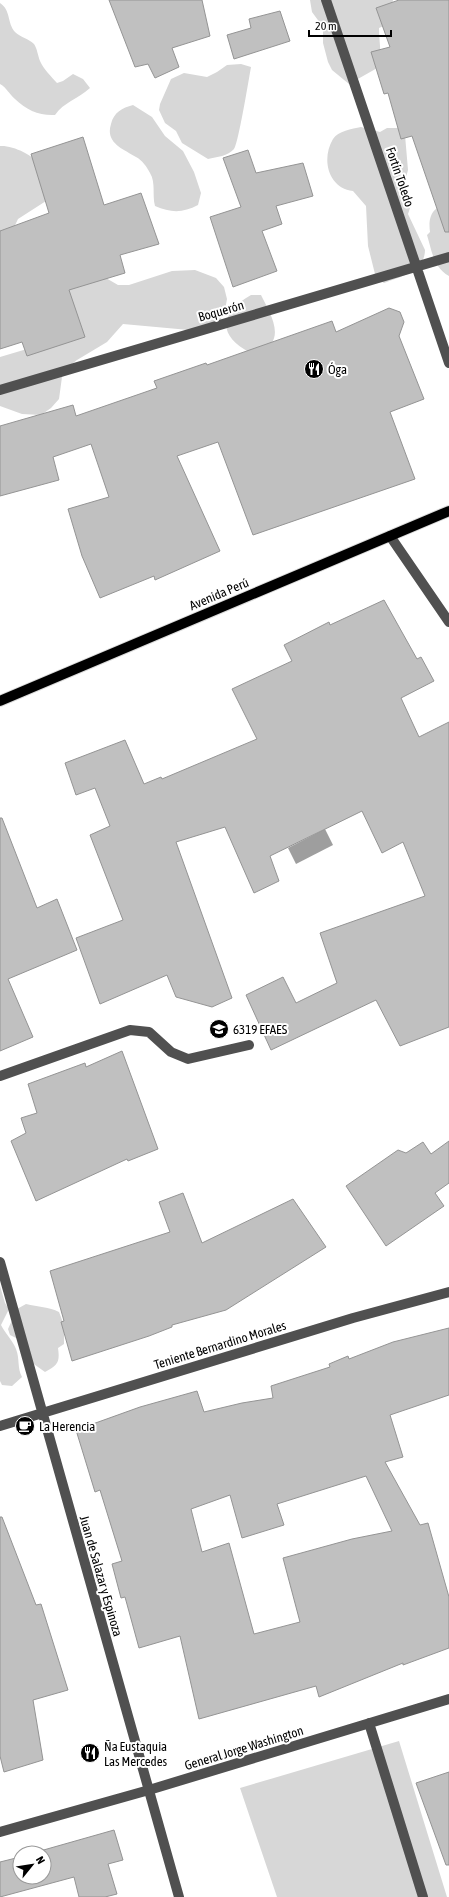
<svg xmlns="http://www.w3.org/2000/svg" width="449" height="1897" font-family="'Asap Condensed',sans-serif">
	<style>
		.green { fill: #d7d7d7 }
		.water { fill: #9e9e9e }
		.building { fill: #c0c0c0; stroke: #949494; fill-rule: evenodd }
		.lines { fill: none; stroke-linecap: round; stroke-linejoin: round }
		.major-casing { stroke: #dbdbdb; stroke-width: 12 }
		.minor { stroke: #505050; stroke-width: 10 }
		.major { stroke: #000; stroke-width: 10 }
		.labels { text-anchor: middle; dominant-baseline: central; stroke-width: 4; stroke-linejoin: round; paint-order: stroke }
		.street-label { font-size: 13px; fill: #000; stroke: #fff }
		.poi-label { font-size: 13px; fill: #000; stroke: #fff; text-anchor: start }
	</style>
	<rect width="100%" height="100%" fill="#fff"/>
	<path class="green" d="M 310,0 L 393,0 L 388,24 L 379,28 C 379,43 382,52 379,67 L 349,84 L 332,70 L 328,62 L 323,43 L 323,27 L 312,12 Z
		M 0,3 C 11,10 7,23 15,32 C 20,37 29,39 34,44 C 37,48 38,56 40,61 C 44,70 51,76 57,83 L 63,81 L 73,74 L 83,79 L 90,88 C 78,99 64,102 55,115 C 40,116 26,110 15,99 C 9,94 7,88 0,84 Z
		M 241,64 L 251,67 C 249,78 238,146 234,149 C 228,156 217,157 208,159 L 182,143 L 176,131 L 165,123 L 159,110 L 160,104 L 171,79 L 184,73 L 207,77 L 217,72 L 227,65 Z
		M 133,105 L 152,117 L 165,136 L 183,151 L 194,172 L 201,193 L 198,205 C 183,213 171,213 155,206 C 152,195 156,183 150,173 C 147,167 142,160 136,157 C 123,149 105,143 111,124 C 114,112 122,108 133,105 Z
		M 361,127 L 380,132 L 387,128 L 398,128 L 405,135 L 408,170 L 402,192 L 411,205 L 408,214 L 425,250 C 425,271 400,277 384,283 L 376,278 L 368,246 L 366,206 L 353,191 C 328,188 321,159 333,139 C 338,131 352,129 361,127 Z
		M 0,146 C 12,145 35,155 40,167 C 45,176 45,191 46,201 L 18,219 L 8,240 L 0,248 Z
		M 449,204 L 449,276 C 433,267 432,251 427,235 L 430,232 C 428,217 432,206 449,204 Z
		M 195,270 L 216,278 L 224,287 L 227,299 L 225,310 L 220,321 L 200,331 L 123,324 L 107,342 L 77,360 L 68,367 L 62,377 L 59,399 L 51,408 L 41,415 L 22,414 L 0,406 L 0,357 L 37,346 L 46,293 L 99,274 L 118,285 L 129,285 L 172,271 Z
		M 251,295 L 261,295 C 267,308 282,330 271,344 L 251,353 C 217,336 219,313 251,295 Z
		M 0,1286 L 5,1303 L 9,1309 L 1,1325 C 5,1333 13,1341 16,1349 C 20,1359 17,1368 22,1377 L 12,1386 L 2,1385 L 0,1381 Z
		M 26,1304 C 38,1307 49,1307 59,1312 L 64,1325 L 64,1344 L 58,1348 C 60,1362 58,1365 45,1372 L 31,1362 L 26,1343 L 10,1335 L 8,1329 L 17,1309 Z
		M 399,1741 L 447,1897 L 277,1897 L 240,1788 Z"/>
	<path class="water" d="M 325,829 L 333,845 L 296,864 L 288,848 Z"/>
	<path class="building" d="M 109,0 L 202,0 L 210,36 L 172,48 L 179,67 L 155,78 L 148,64 L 135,67 Z
		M 399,0 L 449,0 L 449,232 L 445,232 L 412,136 L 401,139 L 388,93 L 384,94 L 371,52 L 390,47 L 376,8 Z
		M 280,11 L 290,41 L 234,59 L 227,35 L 251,28 L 249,19 Z
		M 83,137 L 104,205 L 141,193 L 159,244 L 120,255 L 125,273 L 69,290 L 85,337 L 27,356 L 22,342 L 0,349 L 0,231 L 49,213 L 31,154 Z
		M 248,150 L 256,173 L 303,163 L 313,196 L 276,206 L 282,224 L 262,231 L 277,271 L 233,287 L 210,217 L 241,207 L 223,158 Z
		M 389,308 L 400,312 L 404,322 L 399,336 L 424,399 L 390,412 L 415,479 L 253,535 L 218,442 L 177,456 L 220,551 L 155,580 L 154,576 L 100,598 L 82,556 L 68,509 L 109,497 L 91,444 L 53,457 L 59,480 L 0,496 L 0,426 L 73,405 L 76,416 L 157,388 L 154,381 L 206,363 L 207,365 L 332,321 L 336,332 Z
		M 384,600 L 417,659 L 421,657 L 434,681 L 401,698 L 419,737 L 449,722 L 449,1027 L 400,1046 L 376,1000 L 271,1050 L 246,995 L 283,977 L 296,1003 L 337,983 L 320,933 L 425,896 L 403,842 L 382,853 L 362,811 L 270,856 L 279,881 L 254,893 L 225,827 L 176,842 L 232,998 L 212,1007 L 176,997 L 167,975 L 100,1004 L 76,938 L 123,920 L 90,835 L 110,826 L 95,788 L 76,795 L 65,763 L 125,740 L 144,784 L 161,777 L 162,779 L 257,739 L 232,689 L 292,661 L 284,645 L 329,622 L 330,625 Z
		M 0,818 L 2,818 L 37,908 L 57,899 L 77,950 L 8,979 L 33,1037 L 0,1051 Z
		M 122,1051 L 158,1149 L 128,1161 L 127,1159 L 36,1201 L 11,1141 L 26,1133 L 21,1118 L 37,1113 L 28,1084 L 85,1063 L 86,1067 Z
		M 449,1141 L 449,1183 L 435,1193 L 444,1206 L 386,1246 L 346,1186 L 398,1150 L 406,1153 L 423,1142 L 431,1154 Z
		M 183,1193 L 202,1243 L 293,1199 L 326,1247 L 226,1310 L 172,1325 L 172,1327 L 149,1336 L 72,1361 L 61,1322 L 64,1321 L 50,1271 L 170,1232 L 159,1202 Z
		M 449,1328 L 449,1395 L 390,1415 L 403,1457 L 385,1462 L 420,1525 L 428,1523 L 449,1597 L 449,1648 L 403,1665 L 403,1663 L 319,1697 L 316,1686 L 199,1719 L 180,1636 L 139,1648 L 125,1597 L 121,1598 L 112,1564 L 122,1561 L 100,1490 L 95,1492 L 76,1430 L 140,1407 L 197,1391 L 204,1412 L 242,1403 L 273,1398 L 271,1386 L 330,1367 L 329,1364 L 348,1356 L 349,1359 L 393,1342 ZM 366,1476 L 392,1531 L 352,1539 L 283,1558 L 300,1622 L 254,1634 L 229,1543 L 202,1552 L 191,1509 L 230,1495 L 242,1538 L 284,1525 L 277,1504 Z
		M 0,1517 L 2,1517 L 36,1605 L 41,1604 L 68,1690 L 33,1700 L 43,1760 L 4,1772 L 0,1756 Z
		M 449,1772 L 449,1865 L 446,1865 L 416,1783 Z
		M 114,1830 L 123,1860 L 108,1864 L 117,1894 L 105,1897 L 79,1897 L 74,1877 L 0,1897 L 0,1862 L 20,1857 L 20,1877 L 44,1877 L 44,1853 L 33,1853 Z"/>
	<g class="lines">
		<defs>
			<path id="major" d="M 0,701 L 449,511"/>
		</defs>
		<use href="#major" class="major-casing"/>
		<path class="minor" d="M 326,0 L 449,363
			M 0,390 L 449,257
			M 390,536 L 449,622
			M 0,1076 L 130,1030 L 149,1032 L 171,1052 L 188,1059 L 249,1045
			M 0,1262 L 179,1897
			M 0,1426 L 353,1318 L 449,1292
			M 369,1723 L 423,1897
			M 0,1832 L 149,1790 L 449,1699"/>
		<use href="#major" class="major"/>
	</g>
	<defs>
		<symbol id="restaurant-disc" viewBox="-11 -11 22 22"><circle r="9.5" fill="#000" stroke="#fff"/><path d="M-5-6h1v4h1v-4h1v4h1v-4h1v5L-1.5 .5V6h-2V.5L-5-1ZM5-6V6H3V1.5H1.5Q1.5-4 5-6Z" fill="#fff"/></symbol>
		<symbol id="school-disc" viewBox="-11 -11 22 22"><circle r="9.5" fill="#000" stroke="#fff"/><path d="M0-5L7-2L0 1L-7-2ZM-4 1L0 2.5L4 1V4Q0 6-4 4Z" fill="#fff"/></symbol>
		<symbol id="cafe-disc" viewBox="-11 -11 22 22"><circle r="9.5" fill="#000" stroke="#fff"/><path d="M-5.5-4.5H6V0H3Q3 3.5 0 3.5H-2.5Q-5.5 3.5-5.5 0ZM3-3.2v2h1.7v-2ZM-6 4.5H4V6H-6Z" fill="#fff"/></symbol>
	</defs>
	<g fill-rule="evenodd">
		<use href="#restaurant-disc" x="303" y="358" width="22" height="22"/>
		<use href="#school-disc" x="208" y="1018" width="22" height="22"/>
		<use href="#cafe-disc" x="14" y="1415" width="22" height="22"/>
		<use href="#restaurant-disc" x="79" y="1742" width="22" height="22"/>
	</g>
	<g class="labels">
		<g class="street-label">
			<text transform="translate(400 177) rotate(71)">Fortín Toledo</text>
			<text transform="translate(221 311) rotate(-16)">Boquerón</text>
			<text transform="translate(219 594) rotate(-23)">Avenida Perú</text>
			<text transform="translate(220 1345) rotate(-17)">Teniente Bernardino Morales</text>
			<text transform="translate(101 1576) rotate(74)">Juan de Salazar y Espinoza</text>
			<text transform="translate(244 1748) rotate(-17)">General Jorge Washington</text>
		</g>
		<g class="poi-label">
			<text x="328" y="369">Óga</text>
			<text x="233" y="1029">6319 EFAES</text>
			<text x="39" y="1426">La Herencia</text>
			<text x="104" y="1746">Ña Eustaquia<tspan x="104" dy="15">Las Mercedes</tspan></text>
		</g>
	</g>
	<g transform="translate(32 1865) rotate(60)"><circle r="19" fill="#ffffff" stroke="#999999"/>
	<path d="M0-3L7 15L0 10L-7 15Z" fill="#000000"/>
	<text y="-6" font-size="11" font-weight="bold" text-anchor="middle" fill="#000000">N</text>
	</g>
	<path d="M309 30v6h82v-6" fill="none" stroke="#000000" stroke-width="2"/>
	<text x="315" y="30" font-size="12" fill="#000000" stroke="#ffffff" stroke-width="3" paint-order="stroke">20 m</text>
</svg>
